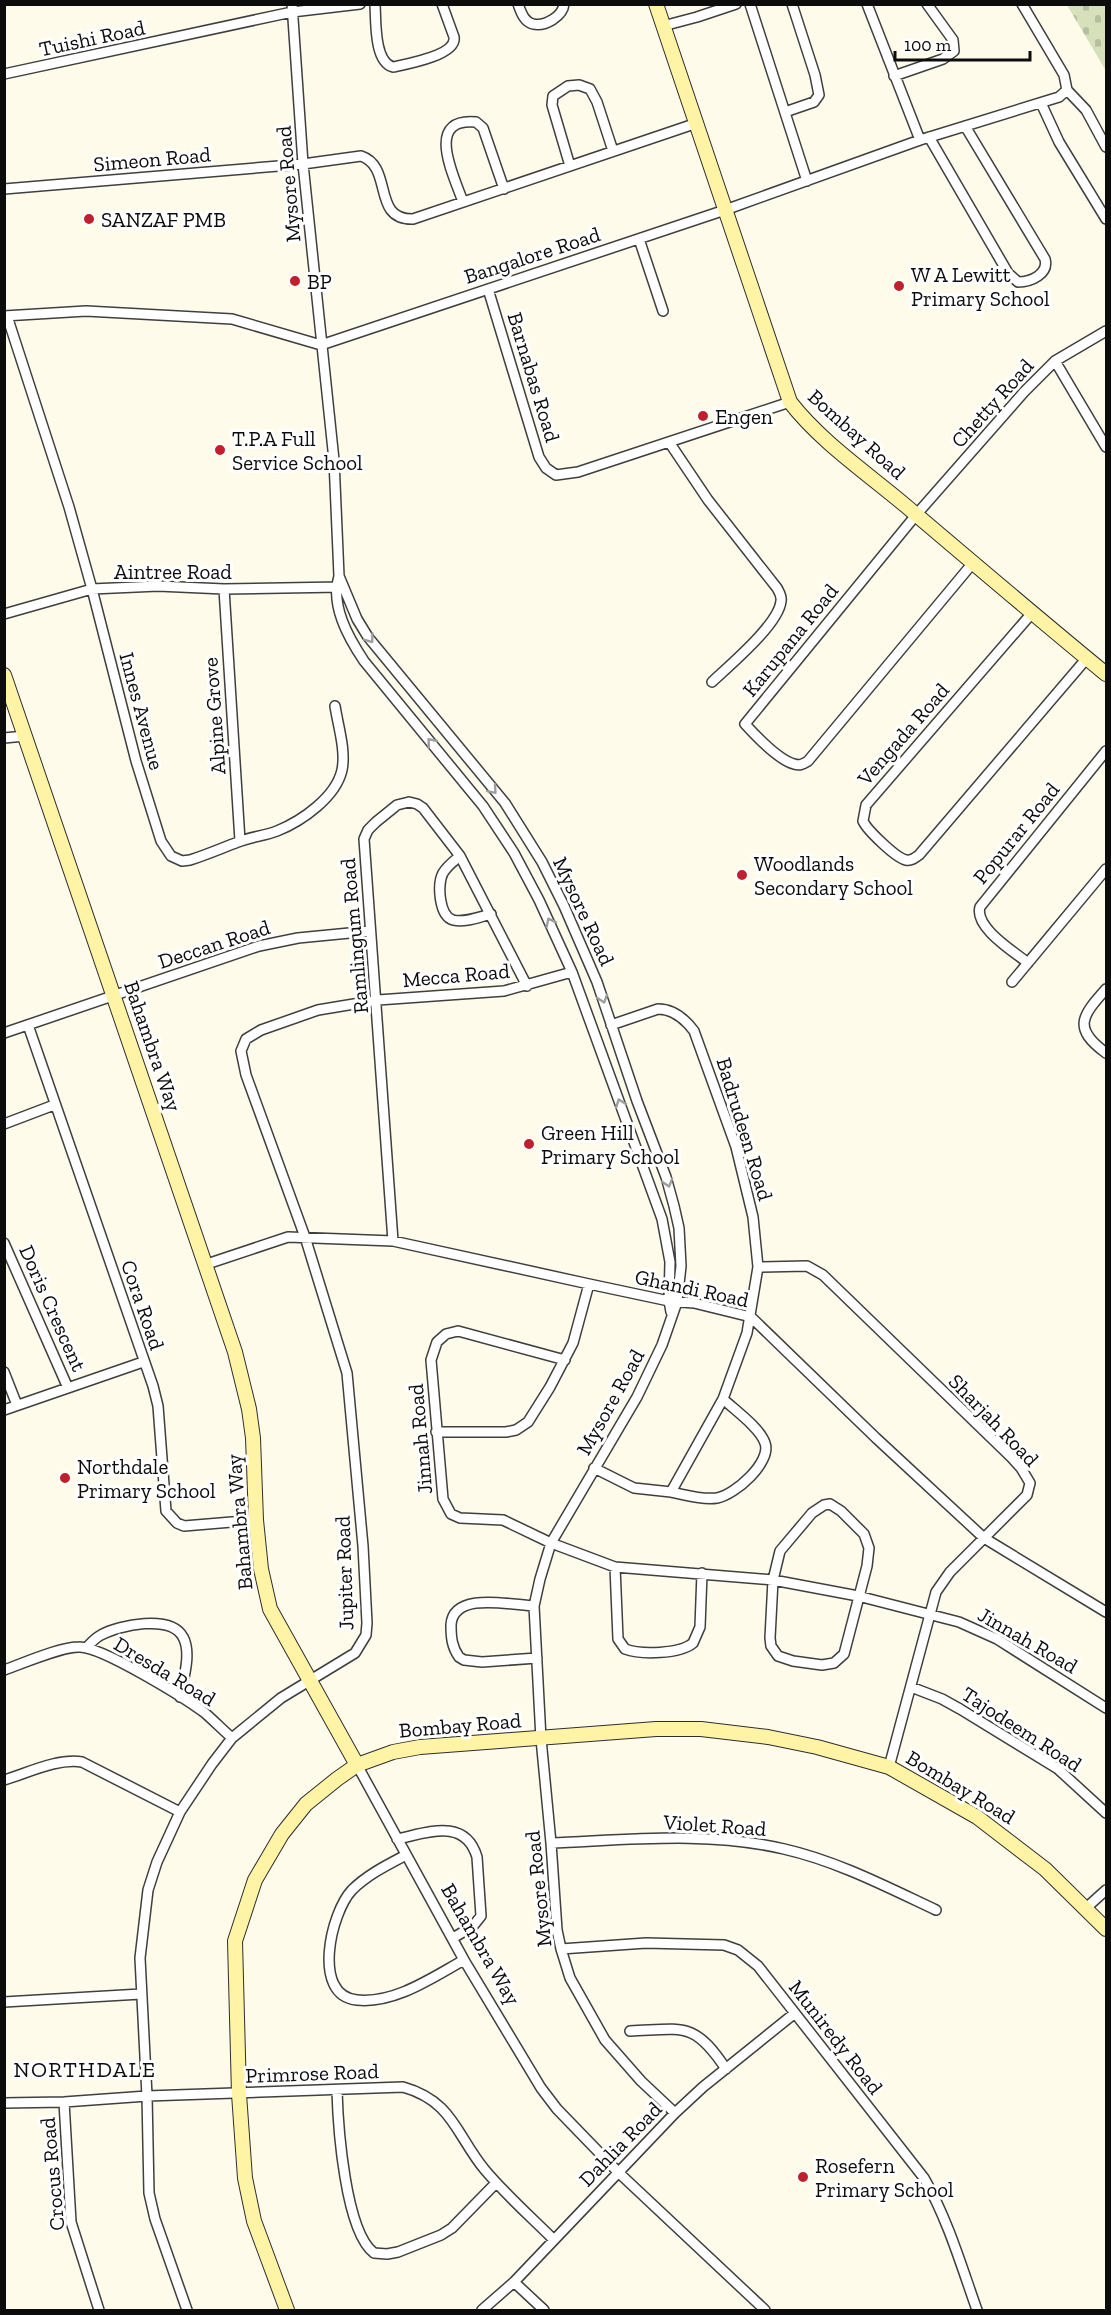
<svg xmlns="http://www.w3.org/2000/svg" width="1111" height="2315" font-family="'Zilla Slab',serif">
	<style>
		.cemetery { fill: url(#cemetery-stones) }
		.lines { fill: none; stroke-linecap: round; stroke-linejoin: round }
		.street-casing { stroke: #3f3f3f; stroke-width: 12 }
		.secondary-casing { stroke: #2e2e2e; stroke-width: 16 }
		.street { stroke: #fff; stroke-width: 9 }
		.secondary { stroke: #fff3a6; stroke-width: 14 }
		.oneway { stroke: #9e9e9e }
		.poi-dot { fill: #c11f2b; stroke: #fff; stroke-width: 2 }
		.labels { text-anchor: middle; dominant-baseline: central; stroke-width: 6; stroke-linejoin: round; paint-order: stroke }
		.street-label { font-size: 21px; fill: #0c0c0c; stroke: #fff }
		.poi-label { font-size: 21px; fill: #0c0c0c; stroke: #fff; text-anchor: start }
		.neighbourhood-label { font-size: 22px; letter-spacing: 1.5px; fill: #0c0c0c; stroke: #fff }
	</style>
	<defs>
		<pattern id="cemetery-stones" width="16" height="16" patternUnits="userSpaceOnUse" patternTransform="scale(1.5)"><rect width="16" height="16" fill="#d6e1bc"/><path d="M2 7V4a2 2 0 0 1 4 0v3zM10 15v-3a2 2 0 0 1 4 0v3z" fill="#b6c0a0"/></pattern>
	</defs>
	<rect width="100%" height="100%" fill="#fffbeb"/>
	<path class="cemetery" d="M 1067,5 L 1106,5 L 1106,71 Z"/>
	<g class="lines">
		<defs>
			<path id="street" d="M 292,4 L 303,164 L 334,460 L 339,576 C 330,605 348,637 364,661 L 483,806 L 514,853 L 539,900 L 572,972 L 662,1219 L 670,1262 L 669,1301 L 671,1312
				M 375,4 C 376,21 374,62 393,67 C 407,64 457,55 454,37 L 442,4
				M 518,4 C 521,12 524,22 533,24 C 545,27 563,16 564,4
				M 750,4 L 807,181
				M 867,4 L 920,140
				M 663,26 L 697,17 L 736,4
				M 4,74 L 292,12 L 360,4
				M 894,76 L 943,59 L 954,51 L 953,40 L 927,4
				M 1067,90 L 1086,110 L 1106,147
				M 1041,103 L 1059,142 L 1106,219
				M 785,112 L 814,102 L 819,95 L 815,75 L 792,4
				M 929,137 L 1008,273 L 1018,282 C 1031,282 1049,274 1045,259 L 965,126
				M 570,166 L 552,105 L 553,96 L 568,86 L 579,85 L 590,89 L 597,102 L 613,151
				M 4,189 L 303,164 L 361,156 C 394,167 371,220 413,219 L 697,123
				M 463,202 C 455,178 423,117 476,122 L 483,128 L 504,189
				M 639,239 L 663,311
				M 488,289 L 539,457 L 546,468 L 556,475 L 578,472 L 790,402
				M 4,316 L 86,311 L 232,319 L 321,345 L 725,210 L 920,140 L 1059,97 L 1067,90 L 1064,75 L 1022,4
				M 7,316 L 69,507 L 92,589 L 136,761 L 161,841 L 171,856 L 182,861 L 190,860 C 206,855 222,848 238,842 C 250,837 264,836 277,831 C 302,821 336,797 342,770 C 346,750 338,726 335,706
				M 1055,361 L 1106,447
				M 669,442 L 708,500 L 777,588 C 779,592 782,596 781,601 C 779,624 730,665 712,682
				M 972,564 L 808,761 C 803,764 800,766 794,764 C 779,760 755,735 745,724 L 916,515 L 1024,392 L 1055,361 L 1106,331
				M 339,576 L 357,619 L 368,637 L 505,803 L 542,862 L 564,906 L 597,982 L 637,1101 L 666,1177 L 674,1206 L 679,1228 L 681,1266 L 677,1302 L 662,1345 L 637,1397 L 551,1543 L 540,1579 L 534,1606 L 541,1739 L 551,1843 L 557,1930 L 561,1949 L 570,1978 L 605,2040 L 641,2081 L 675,2113
				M 224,589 L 240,841
				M 1032,613 L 866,805 L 863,821 C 867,830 896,858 906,860 C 911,861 915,858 919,855 L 1087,658
				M 4,614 L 92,589 L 158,586 L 224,589 L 340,587
				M 4,738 L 25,736
				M 460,856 C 454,861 447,866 443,873 C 437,884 439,916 453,920 C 465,923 479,917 491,914
				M 1028,963 C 1013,951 974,927 980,907 L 1106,751
				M 1012,982 L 1106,869
				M 1106,989 C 1082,1016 1072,1028 1106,1053
				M 28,1025 L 153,1386 L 158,1406 L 166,1511 L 177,1523 L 184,1526 L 256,1520
				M 4,1033 L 259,946 L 298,938 L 370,931
				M 4,1124 L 54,1105
				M 393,1241 L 364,839 L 368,830 L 376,822 L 397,805 L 409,802 L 417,804 L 423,808 L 460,856 L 527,986
				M 4,1243 L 68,1388
				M 207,1264 L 288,1237 L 393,1241 L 589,1284 L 669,1301 L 694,1303 L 751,1317 L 876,1438 L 984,1538 L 1106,1612
				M 758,1267 L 807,1266 L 823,1275 L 1011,1457 L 1021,1468 L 1030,1483 L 1027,1495 L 950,1572 L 936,1592 L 889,1767
				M 565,1360 L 458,1331 L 446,1334 L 437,1342 L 431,1360 L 443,1499 L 451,1514 L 460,1518 L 503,1520 L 551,1543 L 615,1567 L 773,1580 L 858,1596 L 959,1622 L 997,1639 L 1106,1708
				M 4,1372 L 17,1405
				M 4,1410 L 143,1362
				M 436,1432 L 506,1432 L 516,1430 L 528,1422 L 550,1387 L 573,1343 L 589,1284
				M 594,1468 L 634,1488 L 671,1492 L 723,1399 L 747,1333 L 758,1267 L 753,1217 L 736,1147 L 694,1031 C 685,1019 674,1009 658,1009 L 611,1025
				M 671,1492 C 686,1495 702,1500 717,1498 C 735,1495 772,1462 765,1443 C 760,1428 735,1410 723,1399
				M 830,1504 L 841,1511 L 864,1534 L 869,1548 L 867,1566 L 844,1654 L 834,1663 L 822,1665 L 793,1661 L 778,1656 L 771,1646 L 770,1638 L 773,1580 L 780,1551 L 812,1513 L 824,1505 Z
				M 615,1567 L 618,1639 L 625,1649 C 641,1655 680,1654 693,1643 L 700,1627 L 702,1573
				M 534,1606 C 511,1605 453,1591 451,1625 C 451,1638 452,1647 459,1657 L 464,1660 L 482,1662 L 537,1658
				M 87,1647 C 91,1643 95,1638 101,1635 C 119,1625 171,1614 183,1637 C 192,1653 183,1680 180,1697
				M 4,1670 C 24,1663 60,1647 79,1647 C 101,1646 185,1698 205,1713 C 214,1721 223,1730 232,1738
				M 911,1687 L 942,1699 L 960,1709 L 1058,1769 L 1106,1813
				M 357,1765 L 464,1960 L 541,2088 L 557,2109 L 618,2172 L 765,2310
				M 4,1780 C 28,1773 57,1758 82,1762 L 180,1812
				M 397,1839 C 427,1833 465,1817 477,1857 L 481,1916 L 473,1926 L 453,1938
				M 551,1843 C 628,1840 708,1831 784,1849 C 837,1861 887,1887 936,1910
				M 406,1855 C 387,1865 367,1875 352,1890 C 331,1912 311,1996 357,2000 C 395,2004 433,1977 464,1960
				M 1086,1908 L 1106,1890
				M 561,1949 L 646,1943 L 724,1945 L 738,1950 L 758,1966 L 924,2178 C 948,2220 961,2265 977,2310
				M 4,2002 L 141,1994
				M 630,2031 C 684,2029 694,2021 726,2069
				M 337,2091 C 338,2126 345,2231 374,2253 L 387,2254 L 398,2252 L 441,2235 L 452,2228 L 496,2183
				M 64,2102 L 71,2222 L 99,2310
				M 4,2103 L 64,2102 L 147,2096 L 403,2087 C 453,2101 456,2135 485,2170 C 506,2195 531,2217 554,2240
				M 514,2282 L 544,2310
				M 187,2310 L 155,2219 L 149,2193 L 147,2096 L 140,1958 L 148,1890 L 157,1862 L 180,1812 L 212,1764 L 232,1738 L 281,1698 L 355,1653 L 366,1635 L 367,1623 L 363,1546 L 347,1373 L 305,1237 L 246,1075 L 241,1051 L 246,1039 L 261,1030 L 318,1010 L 378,1000 L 504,991 L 572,972
				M 482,2310 L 514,2282 L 675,2113 L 703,2087 L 795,2013"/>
			<path id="secondary" d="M 656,4 L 790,402 C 821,442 867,473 906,506 C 972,562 1039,619 1106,674
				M 4,675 L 235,1352 L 249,1409 L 253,1438 L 256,1520 L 261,1569 L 270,1609 L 357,1765
				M 287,2310 L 254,2221 L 245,2178 L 239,2094 L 235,1941 L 255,1880 L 282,1834 L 306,1804 L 337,1779 L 357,1765 L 393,1752 L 420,1747 L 656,1729 L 701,1729 L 768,1737 L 817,1747 L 889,1767 L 977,1817 L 1045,1869 L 1106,1929"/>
		</defs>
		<use href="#street" class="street-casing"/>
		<use href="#secondary" class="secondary-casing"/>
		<use href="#street" class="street"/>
		<use href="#secondary" class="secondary"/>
	</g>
	<defs><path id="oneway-chevron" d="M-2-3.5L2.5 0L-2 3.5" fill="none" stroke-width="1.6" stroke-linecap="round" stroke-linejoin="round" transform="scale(1.5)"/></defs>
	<g class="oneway">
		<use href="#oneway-chevron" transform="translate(370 639) rotate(54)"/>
		<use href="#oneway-chevron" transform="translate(431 742) rotate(-129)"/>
		<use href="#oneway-chevron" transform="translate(493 790) rotate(49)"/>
		<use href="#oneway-chevron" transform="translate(550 922) rotate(-116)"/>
		<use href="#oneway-chevron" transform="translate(603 999) rotate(72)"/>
		<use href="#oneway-chevron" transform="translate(620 1103) rotate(-110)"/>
		<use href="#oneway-chevron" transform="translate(668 1183) rotate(73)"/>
	</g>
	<g class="poi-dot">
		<circle cx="89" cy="219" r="6"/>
		<circle cx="295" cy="281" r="6"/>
		<circle cx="899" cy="286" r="6"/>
		<circle cx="703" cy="416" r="6"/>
		<circle cx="220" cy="450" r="6"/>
		<circle cx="742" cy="875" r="6"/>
		<circle cx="529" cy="1144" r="6"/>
		<circle cx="65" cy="1478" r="6"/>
		<circle cx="803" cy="2177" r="6"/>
	</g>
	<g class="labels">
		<g class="street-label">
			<text transform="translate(92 38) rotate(-12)">Tuishi Road</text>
			<text transform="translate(152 159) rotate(-5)">Simeon Road</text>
			<text transform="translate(288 184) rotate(-95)">Mysore Road</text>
			<text transform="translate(532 255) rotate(-18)">Bangalore Road</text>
			<text transform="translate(534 377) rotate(73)">Barnabas Road</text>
			<text transform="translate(992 403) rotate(-48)">Chetty Road</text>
			<text transform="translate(857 434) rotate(42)">Bombay Road</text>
			<text x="173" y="571">Aintree Road</text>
			<text transform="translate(790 640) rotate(-51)">Karupana Road</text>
			<text transform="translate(142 711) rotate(75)">Innes Avenue</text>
			<text transform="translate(214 716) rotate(-94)">Alpine Grove</text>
			<text transform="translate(903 734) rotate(-49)">Vengada Road</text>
			<text transform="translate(1016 833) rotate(-51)">Popurar Road</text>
			<text transform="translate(584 911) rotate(65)">Mysore Road</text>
			<text transform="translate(354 936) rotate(-95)">Ramlingum Road</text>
			<text transform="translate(214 944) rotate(-18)">Deccan Road</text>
			<text transform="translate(456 975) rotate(-5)">Mecca Road</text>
			<text transform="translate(153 1046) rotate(71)">Bahambra Way</text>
			<text transform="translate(745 1129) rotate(73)">Badrudeen Road</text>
			<text transform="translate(692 1288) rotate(12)">Ghandi Road</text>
			<text transform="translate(143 1305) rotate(71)">Cora Road</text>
			<text transform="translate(53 1308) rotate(66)">Doris Crescent</text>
			<text transform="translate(610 1402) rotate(-61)">Mysore Road</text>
			<text transform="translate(994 1420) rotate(46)">Sharjah Road</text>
			<text transform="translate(420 1439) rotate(-95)">Jinnah Road</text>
			<text transform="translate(239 1522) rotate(-95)">Bahambra Way</text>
			<text transform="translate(344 1573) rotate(-92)">Jupiter Road</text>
			<text transform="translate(1028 1640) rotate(30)">Jinnah Road</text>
			<text transform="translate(165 1671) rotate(31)">Dresda Road</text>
			<text transform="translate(460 1725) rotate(-5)">Bombay Road</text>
			<text transform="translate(1022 1729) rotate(33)">Tajodeem Road</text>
			<text transform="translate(961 1787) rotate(31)">Bombay Road</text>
			<text transform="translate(715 1825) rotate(4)">Violet Road</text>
			<text transform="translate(538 1889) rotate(-96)">Mysore Road</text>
			<text transform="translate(481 1944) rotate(60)">Bahambra Way</text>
			<text transform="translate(836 2037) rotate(52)">Muniredy Road</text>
			<text transform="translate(312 2073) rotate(-2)">Primrose Road</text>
			<text transform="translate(620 2144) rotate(-46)">Dahlia Road</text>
			<text transform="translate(52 2174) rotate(-95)">Crocus Road</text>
		</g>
		<g class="poi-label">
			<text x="101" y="219">SANZAF PMB</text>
			<text x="911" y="274">W A Lewitt<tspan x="911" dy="24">Primary School</tspan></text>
			<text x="307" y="281">BP</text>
			<text x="715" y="416">Engen</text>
			<text x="232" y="438">T.P.A Full<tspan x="232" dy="24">Service School</tspan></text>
			<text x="754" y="863">Woodlands<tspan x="754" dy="24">Secondary School</tspan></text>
			<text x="541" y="1132">Green Hill<tspan x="541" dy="24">Primary School</tspan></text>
			<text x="77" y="1466">Northdale<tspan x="77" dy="24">Primary School</tspan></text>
			<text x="815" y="2165">Rosefern<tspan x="815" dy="24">Primary School</tspan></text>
		</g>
		<g class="neighbourhood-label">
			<text x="85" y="2069">NORTHDALE</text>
		</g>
	</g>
	<rect width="1111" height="2315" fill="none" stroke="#0c0c0c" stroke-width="12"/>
	<path d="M895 51v9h135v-9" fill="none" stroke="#0c0c0c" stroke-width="3"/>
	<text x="904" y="51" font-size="18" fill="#0c0c0c" stroke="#ffffff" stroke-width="4.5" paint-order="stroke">100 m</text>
</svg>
